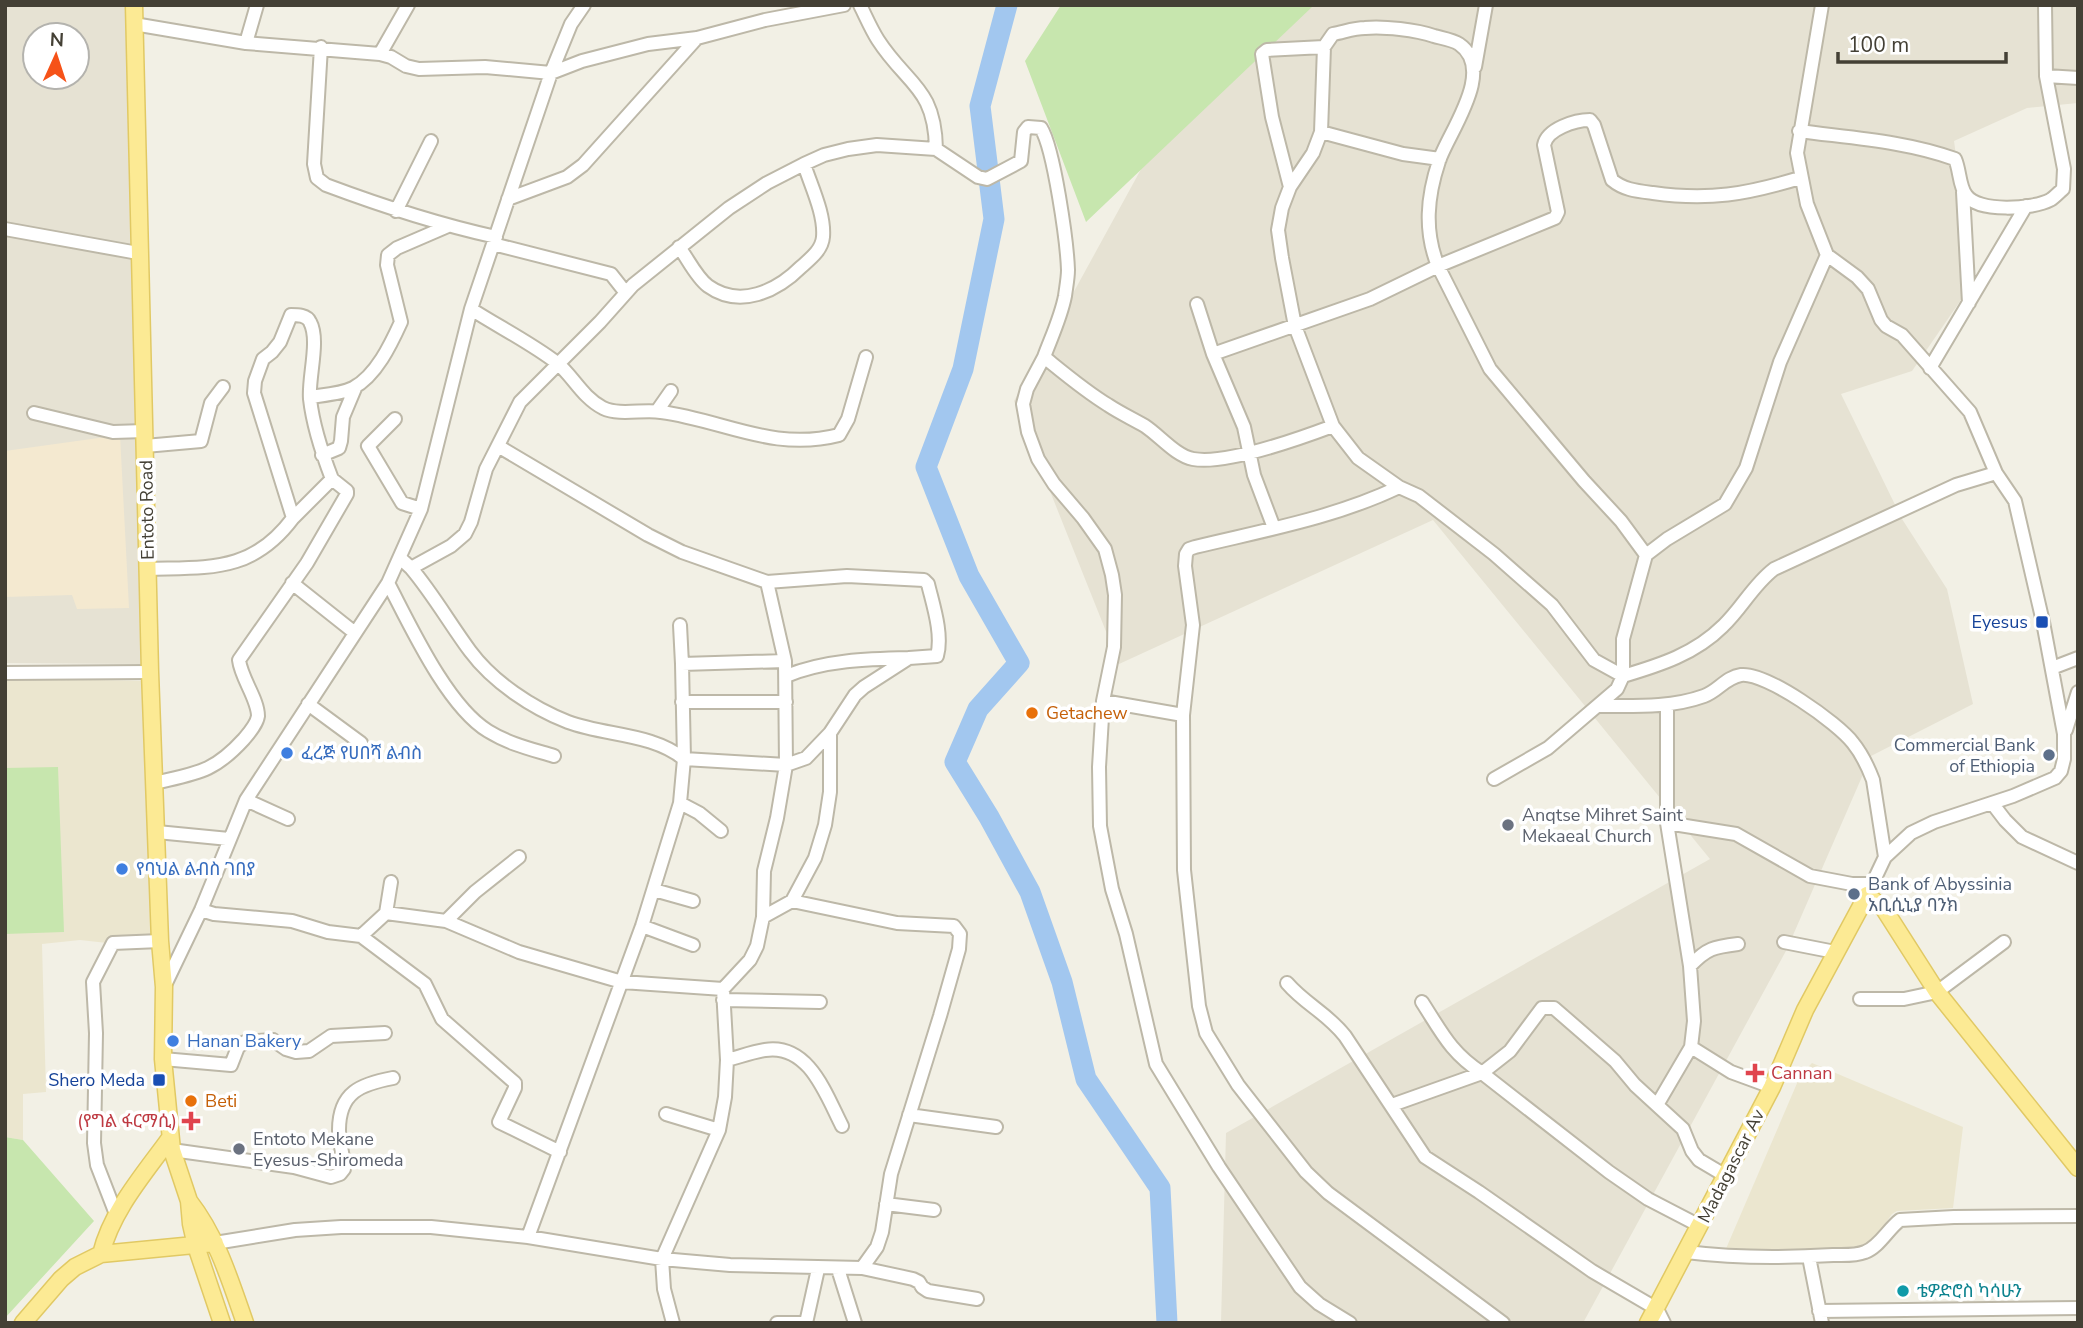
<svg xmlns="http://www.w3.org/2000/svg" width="2083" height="1328" font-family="'Nunito Sans','Noto Sans Ethiopic',sans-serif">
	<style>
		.residential { fill: #e6e2d3; fill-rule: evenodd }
		.commercial { fill: #f4e9d0 }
		.education { fill: #ebe6cf }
		.green { fill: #c7e6ae }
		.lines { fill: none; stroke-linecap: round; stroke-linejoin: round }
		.river { stroke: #a2c7ef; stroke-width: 21 }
		.minor-casing { stroke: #bdb8a8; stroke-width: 16 }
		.major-casing { stroke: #e1c964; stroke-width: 19 }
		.minor { stroke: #fff; stroke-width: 12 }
		.major { stroke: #fcea94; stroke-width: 16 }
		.transit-dot { fill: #1a4fb4; stroke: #fff; stroke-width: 2.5 }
		.food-dot { fill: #e8710a; stroke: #fff; stroke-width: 2.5 }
		.shop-dot { fill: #3f7fe0; stroke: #fff; stroke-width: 2.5 }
		.service-dot { fill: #5c6f8a; stroke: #fff; stroke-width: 2.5 }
		.worship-dot { fill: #6b7280; stroke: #fff; stroke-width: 2.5 }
		.health-dot { fill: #e0444e; stroke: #fff; stroke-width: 2.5 }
		.culture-dot { fill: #0f9aa8; stroke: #fff; stroke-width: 2.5 }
		.labels { text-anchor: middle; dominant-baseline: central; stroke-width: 7; stroke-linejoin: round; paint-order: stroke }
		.street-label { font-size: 18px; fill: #444035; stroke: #fff }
		.transit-label { font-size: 18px; fill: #164399; stroke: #fff; text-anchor: end }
		.food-label { font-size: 18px; fill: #c56008; stroke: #fff; text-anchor: start }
		.service-label { font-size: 18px; fill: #4e5e75; stroke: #fff; text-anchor: end }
		.shop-label { font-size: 18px; fill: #366cbe; stroke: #fff; text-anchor: start }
		.worship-label { font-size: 18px; fill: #5b616d; stroke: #fff; text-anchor: start }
		.health-label { font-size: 18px; fill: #be3a42; stroke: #fff; text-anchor: start }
		.culture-label { font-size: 18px; fill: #0d838f; stroke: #fff; text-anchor: start }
	</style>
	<rect width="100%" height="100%" fill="#f2f0e5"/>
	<path class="residential" d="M 5,5 L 125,5 L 135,264 L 142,664 L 5,663 ZM 35,35 L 77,35 L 77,77 L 35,77 Z
		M 1231,5 L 2078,5 L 2078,103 L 2027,108 L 1954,141 L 1968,246 L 1963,297 L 1912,371 L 1841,394 L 1902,519 L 1947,589 L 1973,704 L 1871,756 L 1787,949 L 1583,1323 L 1221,1323 L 1226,1133 L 1710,859 L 1433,520 L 1119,664 L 1014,401 Z"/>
	<path class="commercial" d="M 120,435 L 129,608 L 77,609 L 72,595 L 5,597 L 5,451 Z"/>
	<path class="education" d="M 5,678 L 148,681 L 152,948 L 80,940 L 42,944 L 46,1092 L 23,1094 L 23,1140 L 5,1137 Z
		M 1812,1063 L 1963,1127 L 1953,1208 L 1897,1211 L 1892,1214 L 1869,1246 L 1851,1249 L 1725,1251 L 1801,1074 Z"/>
	<path class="green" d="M 1061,5 L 1318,5 L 1312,7 L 1086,222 L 1025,61 Z
		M 58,767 L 64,932 L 5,934 L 5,768 Z
		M 5,1137 L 23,1140 L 94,1221 L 5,1318 Z"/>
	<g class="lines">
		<path class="river" d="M 1007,5 L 980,106 L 994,219 L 963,369 L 926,467 L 969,576 L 1019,663 L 978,709 L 955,762 L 989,817 L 1030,892 L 1062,982 L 1086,1079 L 1160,1188 L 1167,1323"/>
		<defs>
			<path id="minor" d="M 860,5 C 866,17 871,29 878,40 C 907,85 935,87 936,149
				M 1822,5 L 1797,153 L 1807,204 L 1827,255 L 1857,277 L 1868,289 L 1881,320 L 1886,326 L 1902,335 L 1970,412 L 1996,473 L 2015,501 L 2043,622 L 2064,734 L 2064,759 L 2061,771 L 2055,778 L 2013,796 L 1934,822 L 1911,833 L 1885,857 L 1867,895
				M 2045,5 L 2046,76 L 2078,78
				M 134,24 L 246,43 L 380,54 L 391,57 L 406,66 L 419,69 L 485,67 L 551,73 L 582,61 L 648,44 L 697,38 L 765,20 L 844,5
				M 246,43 L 257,5
				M 321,47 L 314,164 L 317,178 L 326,185 C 382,206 437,224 496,237
				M 380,54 L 408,5
				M 1475,67 L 1486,5
				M 1799,131 C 1851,138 1905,141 1955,159 C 1960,170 1959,186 1966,195 C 1978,213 2033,209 2050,200 C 2055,197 2059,192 2063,189 L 2064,169 L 2046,76
				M 1321,132 L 1403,154 L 1440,159
				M 1290,187 L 1272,117 L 1262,54 L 1267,50 L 1324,47
				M 1963,192 L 1969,303
				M 508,199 L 567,177 L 583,165 L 697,38
				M 396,211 L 431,141
				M 5,229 L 138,253
				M 493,244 L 611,274 L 626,293
				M 679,247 C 688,259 696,277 708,286 C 740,309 777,291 801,267 C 810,259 822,250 823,237 C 825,214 811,186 804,164
				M 1197,304 L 1213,354 L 1244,427 L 1254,475 L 1274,528
				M 471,309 C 499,327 531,343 557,363 C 573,376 582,397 603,408 C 620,416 643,409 661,412 C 723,420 773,452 839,435 L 848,419 L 866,357
				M 1213,354 L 1370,299 L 1438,266 C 1424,231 1427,197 1439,161 C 1448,133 1497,70 1459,44 C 1453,40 1441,38 1434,36 C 1417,30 1383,26 1365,28 C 1354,28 1344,32 1333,34 L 1324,47 L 1321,132 L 1313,153 L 1290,187 L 1282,208 L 1278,230 L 1282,258 L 1295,326 L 1333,426 L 1358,458 L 1399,487 L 1419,496 L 1494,554 L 1552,605 L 1594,660 L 1623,676 C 1660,665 1695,654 1723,626 C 1742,608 1753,585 1774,569 L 1956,485 L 1996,473
				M 1930,368 L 2026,206
				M 310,397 C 323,395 341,394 353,388 C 376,376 391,344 401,322 L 387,265 L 388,255 L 397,248 L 448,226
				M 657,411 L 671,391
				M 34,413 L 113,432 L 145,431
				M 395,419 L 368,446 L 402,503 L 421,509
				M 1333,426 C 1301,438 1226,465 1193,459 C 1176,456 1160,436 1145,426 C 1133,419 1120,413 1108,405 C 1085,391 1065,374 1044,357 L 1027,389 L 1023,404 L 1028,432 L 1038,459 L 1054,484 L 1083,518 L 1105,549 L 1112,575 L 1115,595 L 1114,647 L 1103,701 L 1099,767 L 1100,826 L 1112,889 L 1126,934 L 1156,1064 L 1219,1167 L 1300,1287 L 1319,1304 L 1350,1323
				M 145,446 L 201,441 L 211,403 L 223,387
				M 498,446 L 648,535 L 682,552 L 767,582 L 785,661 L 786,765 L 777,818 L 764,871 L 763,917 L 757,946 L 750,960 L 723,989 L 727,1060 L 725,1097 L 719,1130 L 662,1259 L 664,1289 L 673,1323
				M 322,455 L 339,448 L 341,441 L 343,417 L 356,386
				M 1399,487 C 1334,518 1265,530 1195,547 L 1189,549 L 1186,554 L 1185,566 L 1193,625 L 1183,715 L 1184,870 L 1199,1006 L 1206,1033 L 1238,1085 L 1306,1172 L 1328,1193 L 1503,1323
				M 1646,555 L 1667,539 L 1725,504 L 1746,468 L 1780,362 L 1827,255
				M 400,558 L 411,568 L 451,546 L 465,534 L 471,522 L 486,469 L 520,402 L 600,322 L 633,285 L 729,208 L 767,183 L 804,164 L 824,155 L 848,149 L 877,145 L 936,149 L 978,177 L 987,179 L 1021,161 L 1024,132 L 1028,127 L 1041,128 C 1054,149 1067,242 1068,270 C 1068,278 1066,288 1065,296 C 1061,317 1051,338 1044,357
				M 411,568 C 433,594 450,624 470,651 C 493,682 532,708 568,722 C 606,736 652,733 684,759 L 680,803 L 642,926 L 528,1237
				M 148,569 C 209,567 252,573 293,518 L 254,393 L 255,381 L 263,359 L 272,352 L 280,342 L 291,315 C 297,315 307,315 310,322 C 320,340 308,378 310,399 C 313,426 322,453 332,479 L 293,518
				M 767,582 L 847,576 L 924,580 L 928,584 C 933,605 943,634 937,656 L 909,658 L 864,687 L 855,695 L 830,733 L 830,792 L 825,825 L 815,858 L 792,901
				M 292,583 L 355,633
				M 388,583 C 410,625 447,706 488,731 C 509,744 531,749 554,756
				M 680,625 L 682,664
				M 785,661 L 682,664 L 684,759 L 786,765 L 806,758 L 830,733
				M 2052,668 L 2078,658
				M 5,673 L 150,672
				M 786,676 C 825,660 867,659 909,658
				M 1103,701 L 1183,715
				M 682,702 L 786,702
				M 308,704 L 361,743
				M 1667,705 L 1667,823 L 1736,834 L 1810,876 L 1852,884 L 1873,884
				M 1599,706 C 1634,706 1671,708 1704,696 C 1718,691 1726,677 1741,675 C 1766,672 1838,723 1853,743 C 1862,754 1868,767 1873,780 L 1885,857
				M 2066,730 L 2078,692
				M 1494,779 L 1548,748 L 1617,689 L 1623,676 L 1623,639 L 1646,555 L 1621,521 L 1584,481 L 1490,369 L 1438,266 L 1555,218 L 1558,212 L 1544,145 C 1547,129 1575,120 1590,120 L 1594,125 L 1612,180 C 1624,190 1637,191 1653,193 C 1709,201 1747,194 1800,178
				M 154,783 C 197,773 213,773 244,739 C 249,733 257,724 258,716 C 258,699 241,678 239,660 L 307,563 L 347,494 L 347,491 L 332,479
				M 246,800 L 288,819
				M 680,803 L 699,813 L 721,831
				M 1992,803 L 2005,820 L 2022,837 L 2078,863
				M 157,832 L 229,839
				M 654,890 L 693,901
				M 201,910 L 214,914 L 292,921 L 328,932 L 361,936 L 386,913 L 446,921 L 519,952 L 622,982 L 723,989
				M 386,913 L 391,882
				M 763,917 L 792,901 L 897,923 L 954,926 L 960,934 L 959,949 L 940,1016 L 891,1174 L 882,1232 L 877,1247 L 862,1268
				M 446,921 L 475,892 L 519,857
				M 642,926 L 693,945
				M 361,936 L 425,984 L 442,1019 L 515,1083 L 515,1088 L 499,1122 L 560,1152
				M 1784,942 L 1835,952
				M 1690,966 C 1707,948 1714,947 1738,944
				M 1287,983 C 1306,1005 1326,1012 1345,1036 L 1425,1157 L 1479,1192 L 1592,1271 L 1657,1309 L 1664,1323
				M 165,985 L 201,910 L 246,800 L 388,583 L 421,509 L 471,309 L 551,73 L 571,24 L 584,5
				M 1860,999 L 1904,999 L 1937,992 L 2004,942
				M 723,1000 L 820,1002
				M 1422,1002 C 1442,1033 1451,1053 1482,1073 L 1609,1172 L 1648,1199 L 1700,1226
				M 1691,1047 L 1731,1072 L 1772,1087
				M 163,1059 L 231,1065 L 238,1047 L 245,1042 L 273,1040 L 286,1049 L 296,1052 L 309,1051 L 331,1036 L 385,1033
				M 727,1060 C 739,1057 752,1052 765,1050 C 809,1043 826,1095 842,1126
				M 1392,1105 L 1482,1073 L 1510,1051 L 1542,1008 L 1554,1008 L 1615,1061 L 1635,1085 L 1683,1129 L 1692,1151 L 1699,1160 L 1726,1176
				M 1657,1105 L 1691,1047 L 1694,1021 L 1690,966 L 1667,823
				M 666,1114 L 719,1130
				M 909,1115 L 996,1127
				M 172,1150 L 294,1167 L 331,1177 L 340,1174 L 344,1169 C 344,1156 339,1143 339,1130 C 339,1092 361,1084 393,1078
				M 886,1204 L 934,1210
				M 116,1214 L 97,1165 L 94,1143 L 96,1033 L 93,982 L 113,943 L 160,941
				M 215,1243 L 295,1230 L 341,1227 L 431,1227 L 528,1237 L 662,1259 L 730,1265 L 862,1268 L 913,1279 L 919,1282 L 922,1287 L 928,1291 L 977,1299
				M 1686,1252 C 1735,1258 1784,1258 1833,1255 C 1843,1255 1855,1256 1865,1252 C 1879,1247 1888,1229 1900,1220 L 1954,1217 L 2078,1216
				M 1809,1257 L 1822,1323
				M 838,1269 L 855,1323
				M 1819,1311 L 2078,1308
				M 777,1323 L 805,1323
				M 806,1323 L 818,1269"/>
			<path id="major" d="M 134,5 L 150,672 L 160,941 L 164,987 L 163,1059 L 172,1150 L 189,1201 L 191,1224 L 196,1246 L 222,1323
				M 189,1201 C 217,1237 230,1280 245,1323
				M 101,1254 C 112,1210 144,1174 170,1138
				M 23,1323 L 61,1279 L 75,1267 L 101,1254 L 215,1243
				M 1648,1323 L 1772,1087 L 1805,1010 L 1867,895 L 1884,909 L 1937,992 L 2078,1168"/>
		</defs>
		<use href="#minor" class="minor-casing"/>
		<use href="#major" class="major-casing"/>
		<use href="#minor" class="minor"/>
		<use href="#major" class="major"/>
	</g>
	<g class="transit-dot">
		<rect x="2035" y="615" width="14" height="14" rx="3.5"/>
		<rect x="152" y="1073" width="14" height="14" rx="3.5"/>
	</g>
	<g class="food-dot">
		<circle cx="1032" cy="713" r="7"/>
		<circle cx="191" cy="1101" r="7"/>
	</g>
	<g class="shop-dot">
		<circle cx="287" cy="753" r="7"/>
		<circle cx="122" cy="869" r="7"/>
		<circle cx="173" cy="1041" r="7"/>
	</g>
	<g class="service-dot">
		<circle cx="2049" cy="755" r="7"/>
		<circle cx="1854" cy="894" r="7"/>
	</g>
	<g class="worship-dot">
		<circle cx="1508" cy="825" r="7"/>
		<circle cx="239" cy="1149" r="7"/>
	</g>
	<g class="health-dot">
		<path d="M1751.5 1062.5h7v7h7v7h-7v7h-7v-7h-7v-7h7z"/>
		<path d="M187.5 1110.5h7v7h7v7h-7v7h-7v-7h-7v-7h7z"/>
	</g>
	<circle class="culture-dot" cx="1903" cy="1291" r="7"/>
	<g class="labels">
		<g class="street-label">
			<text transform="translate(147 510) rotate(-91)">Entoto Road</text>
			<text transform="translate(1731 1166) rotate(-63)">Madagascar Av</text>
		</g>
		<g class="transit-label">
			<text x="2028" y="622">Eyesus</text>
			<text x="145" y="1080">Shero Meda</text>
		</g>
		<g class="food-label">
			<text x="1046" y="713">Getachew</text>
			<text x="205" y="1101">Beti</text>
		</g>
		<g class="service-label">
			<text x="2035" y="745">Commercial Bank<tspan x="2035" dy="21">of Ethiopia</tspan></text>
			<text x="1868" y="884" text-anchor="start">Bank of Abyssinia<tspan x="1868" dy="21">አቢሲኒያ ባንክ</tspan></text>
		</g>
		<g class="shop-label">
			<text x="301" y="753">ፈረጅ የሀበሻ ልብስ</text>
			<text x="136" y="869">የባህል ልብስ ገበያ</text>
			<text x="187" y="1041">Hanan Bakery</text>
		</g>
		<g class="worship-label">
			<text x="1522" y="815">Anqtse Mihret Saint<tspan x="1522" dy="21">Mekaeal Church</tspan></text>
			<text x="253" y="1139">Entoto Mekane<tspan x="253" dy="21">Eyesus-Shiromeda</tspan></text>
		</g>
		<g class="health-label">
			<text x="1771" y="1073">Cannan</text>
			<text x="177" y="1121" text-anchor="end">(የግል ፋርማሲ)</text>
		</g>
		<g class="culture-label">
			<text x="1917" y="1291">ቴዎድሮስ ካሳሁን</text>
		</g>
	</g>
	<rect width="2083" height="1328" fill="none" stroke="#444035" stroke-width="14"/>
	<g transform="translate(56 56) rotate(3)"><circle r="33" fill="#ffffff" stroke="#b4b3ae" stroke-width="2"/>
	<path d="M0-5L12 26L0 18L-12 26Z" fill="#f65218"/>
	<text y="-10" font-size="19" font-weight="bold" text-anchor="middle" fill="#444035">N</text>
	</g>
	<path d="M1838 52v10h168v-10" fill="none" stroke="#444035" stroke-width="3.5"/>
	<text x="1848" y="52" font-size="21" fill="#444035" stroke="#ffffff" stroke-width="5" paint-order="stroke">100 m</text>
</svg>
